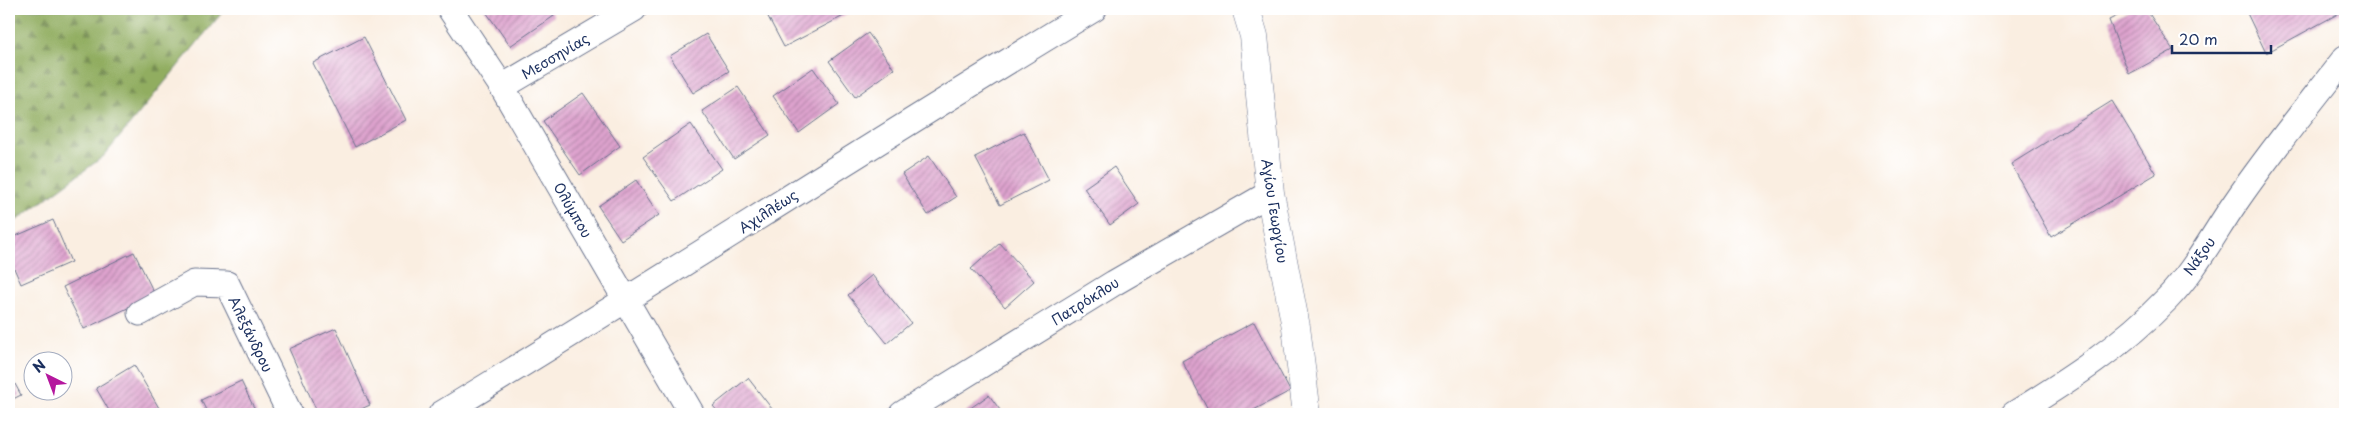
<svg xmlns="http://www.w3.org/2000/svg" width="2354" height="423" font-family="'Playpen Sans',sans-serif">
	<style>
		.forest { fill: url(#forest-firs); stroke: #566e5f }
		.building { fill: url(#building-hatch) }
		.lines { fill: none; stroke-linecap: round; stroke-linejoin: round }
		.street-casing { stroke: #69728c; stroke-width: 27 }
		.secondary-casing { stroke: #69728c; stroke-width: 29 }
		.street { stroke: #fff; stroke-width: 25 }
		.secondary { stroke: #fff; stroke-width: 28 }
		.labels { text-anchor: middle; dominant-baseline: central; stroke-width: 5; stroke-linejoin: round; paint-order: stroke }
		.street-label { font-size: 14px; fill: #1b2f5e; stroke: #fff }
	</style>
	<defs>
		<pattern id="forest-firs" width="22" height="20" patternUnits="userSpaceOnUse" patternTransform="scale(1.25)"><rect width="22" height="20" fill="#91ad60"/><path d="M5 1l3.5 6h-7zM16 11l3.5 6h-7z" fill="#768d52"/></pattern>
		<pattern id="building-hatch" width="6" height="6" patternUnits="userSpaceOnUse" patternTransform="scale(1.25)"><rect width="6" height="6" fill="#dea3ce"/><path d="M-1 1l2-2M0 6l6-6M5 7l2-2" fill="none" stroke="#b385aa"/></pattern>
	</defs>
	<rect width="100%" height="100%" fill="#fff"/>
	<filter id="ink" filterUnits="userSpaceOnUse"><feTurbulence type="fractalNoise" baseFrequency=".02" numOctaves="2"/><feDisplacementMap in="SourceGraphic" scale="10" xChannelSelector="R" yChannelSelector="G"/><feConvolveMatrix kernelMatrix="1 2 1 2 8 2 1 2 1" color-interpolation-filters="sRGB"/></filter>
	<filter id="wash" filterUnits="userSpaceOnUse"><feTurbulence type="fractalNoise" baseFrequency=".0096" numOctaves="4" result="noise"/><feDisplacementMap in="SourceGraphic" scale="20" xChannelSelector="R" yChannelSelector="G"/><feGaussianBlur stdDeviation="1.12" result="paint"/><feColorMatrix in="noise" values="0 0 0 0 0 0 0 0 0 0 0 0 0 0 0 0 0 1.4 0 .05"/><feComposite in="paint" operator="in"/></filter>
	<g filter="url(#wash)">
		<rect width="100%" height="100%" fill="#faeee1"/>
		<path class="forest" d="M 9,9 L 225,9 L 104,156 L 9,226 Z"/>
		<g id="blocks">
			<path class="building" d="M 484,9 L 550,9 L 554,16 L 510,46 Z
				M 764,9 L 857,9 L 784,47 Z
				M 2131,9 L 2146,9 L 2173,50 L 2129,74 L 2109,20 Z
				M 2245,9 L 2345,9 L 2345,10 L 2266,53 Z
				M 868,33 L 894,69 L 855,97 L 829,61 Z
				M 706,34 L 729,71 L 693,93 L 670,56 Z
				M 364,37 L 406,120 L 355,147 L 313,63 Z
				M 813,68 L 839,104 L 799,133 L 773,96 Z
				M 738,87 L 770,135 L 734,159 L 702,111 Z
				M 583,93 L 620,146 L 580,175 L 543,121 Z
				M 2112,101 L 2156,174 L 2051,237 L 2011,164 Z
				M 691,124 L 722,169 L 674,201 L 643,157 Z
				M 1024,132 L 1049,180 L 1000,205 L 975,157 Z
				M 929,156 L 956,197 L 928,215 L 902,174 Z
				M 1114,167 L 1139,204 L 1110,225 L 1084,188 Z
				M 636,180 L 659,215 L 621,240 L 598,206 Z
				M 53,220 L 71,262 L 21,284 L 9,257 L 9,239 Z
				M 1000,243 L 1034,281 L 1005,307 L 971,269 Z
				M 134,252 L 155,295 L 84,329 L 63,287 Z
				M 872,275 L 911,323 L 887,343 L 848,295 Z
				M 1254,322 L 1290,391 L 1246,414 L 1210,414 L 1182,361 Z
				M 336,328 L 370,405 L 350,414 L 318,414 L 289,349 Z
				M 134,365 L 159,408 L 149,414 L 111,414 L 96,388 Z
				M 9,373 L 21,395 L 9,401 Z
				M 748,378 L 776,414 L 720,414 L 713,406 Z
				M 241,381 L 257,414 L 208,414 L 201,400 Z
				M 989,395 L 1003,414 L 962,414 Z"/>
		</g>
	</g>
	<g filter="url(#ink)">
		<use href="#blocks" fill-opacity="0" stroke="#69728c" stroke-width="1"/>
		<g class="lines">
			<defs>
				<path id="street" d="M 450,9 L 502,87 L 692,414
					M 502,87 L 634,9
					M 140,313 L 194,283 L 227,284 L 290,414
					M 441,414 C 660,281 875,141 1094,9
					M 902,414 L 1114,283 L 1270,193
					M 2014,414 C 2069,380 2122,346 2167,299 C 2195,270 2213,235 2235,203 C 2269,153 2308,106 2345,58"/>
				<path id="secondary" d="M 1246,9 L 1254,36 L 1270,193 L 1296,327 L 1307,414"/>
			</defs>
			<use href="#street" class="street-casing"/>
			<use href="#secondary" class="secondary-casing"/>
			<use href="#street" class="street"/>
			<use href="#secondary" class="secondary"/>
		</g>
	</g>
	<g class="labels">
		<g class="street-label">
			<text transform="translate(555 56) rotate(-31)">Μεσσηνίας</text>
			<text transform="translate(573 210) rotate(60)">Ολύμπου</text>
			<text transform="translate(768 211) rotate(-33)">Αχιλλέως</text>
			<text transform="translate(1275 211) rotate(81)">Αγίου Γεωργίου</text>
			<text transform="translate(2199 256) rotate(-55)">Νάξου</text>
			<text transform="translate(1085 301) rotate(-32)">Πατρόκλου</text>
			<text transform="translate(251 334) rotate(64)">Αλεξάνδρου</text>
		</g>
	</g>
	<rect width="2354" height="423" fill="none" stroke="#fff" stroke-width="30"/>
	<g transform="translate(48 376) rotate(318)"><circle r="24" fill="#ffffff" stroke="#a4acbf"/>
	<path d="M0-4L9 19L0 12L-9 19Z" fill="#b5179e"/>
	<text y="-8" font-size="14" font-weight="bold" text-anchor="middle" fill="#1b2f5e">N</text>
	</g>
	<path d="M2172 45v8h99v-8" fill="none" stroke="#1b2f5e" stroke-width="2.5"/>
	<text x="2179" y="45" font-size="15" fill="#1b2f5e" stroke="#ffffff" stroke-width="4" paint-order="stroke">20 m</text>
</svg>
